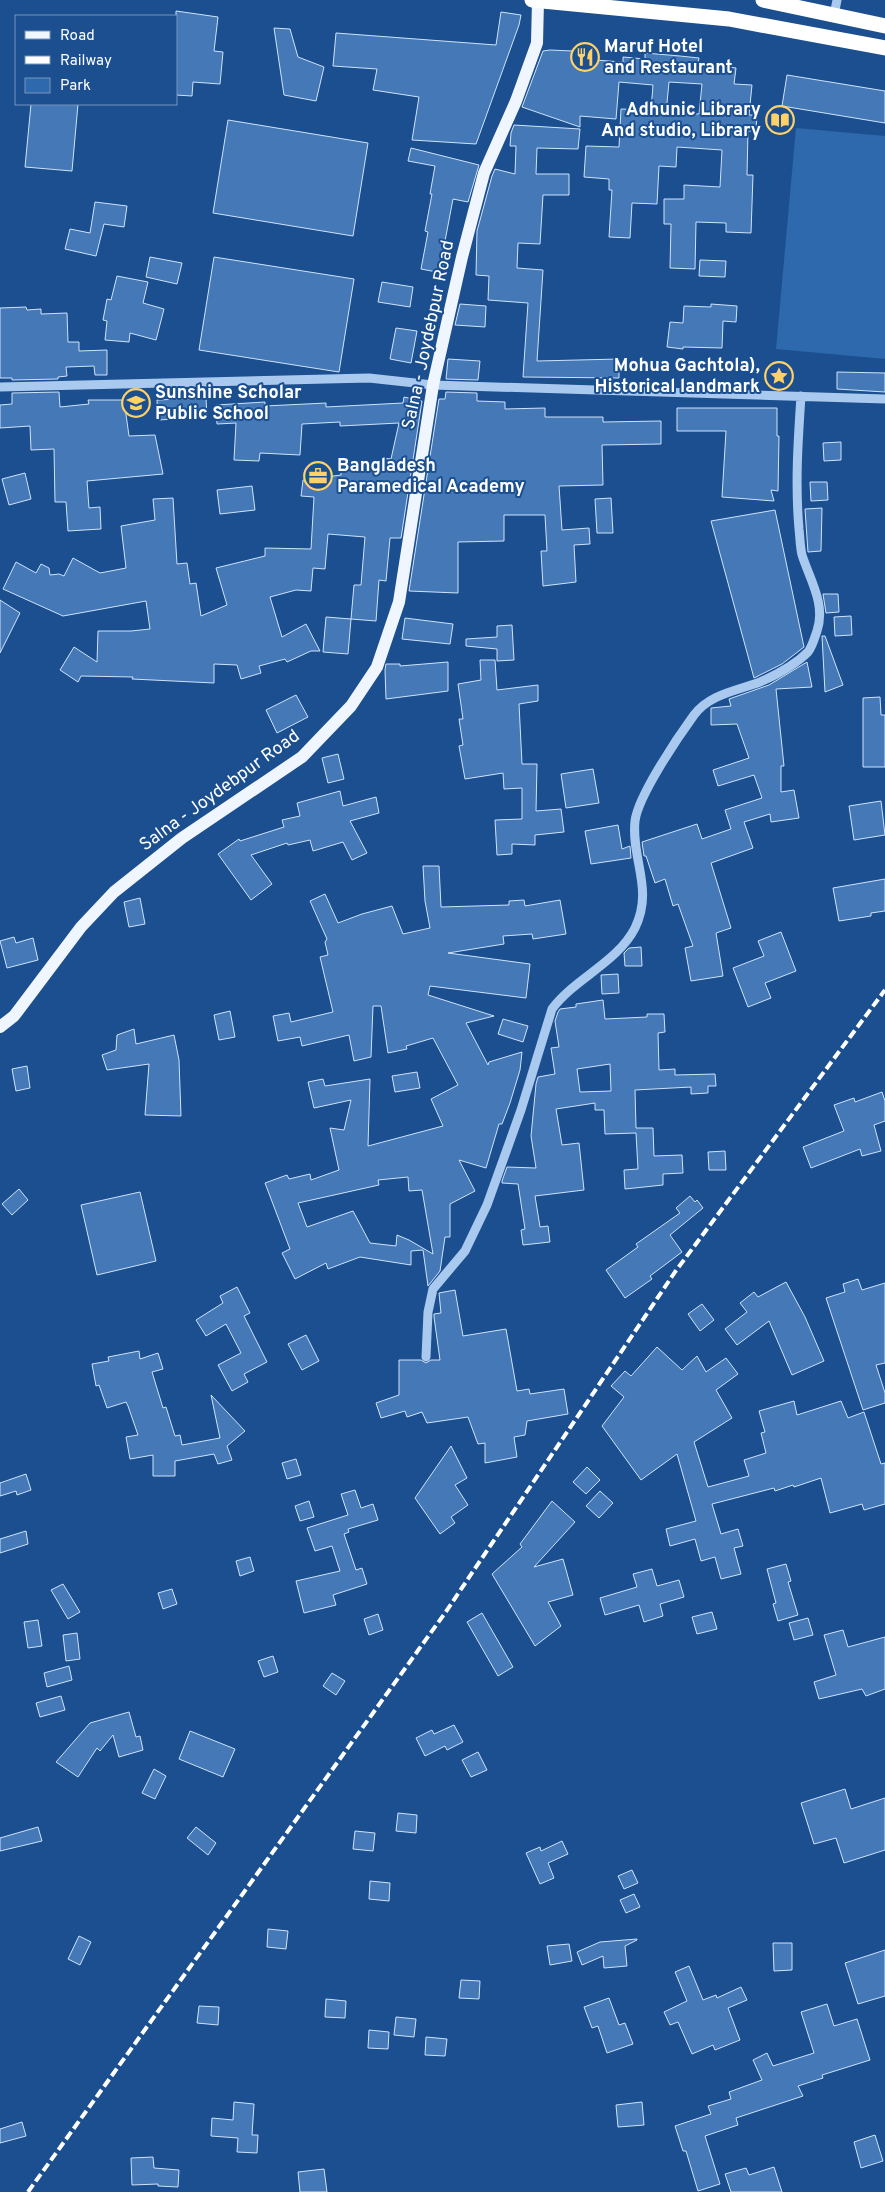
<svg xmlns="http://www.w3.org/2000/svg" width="885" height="2192" font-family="Overpass,sans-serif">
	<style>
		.green { fill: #2e69ad }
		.building { fill: #4478b7; stroke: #cfe3fa; fill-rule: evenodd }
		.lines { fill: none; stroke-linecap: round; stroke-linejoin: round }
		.minor { stroke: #a9c9ee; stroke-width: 9 }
		.major { stroke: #f0f6ff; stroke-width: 12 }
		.highway { stroke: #fff; stroke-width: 15 }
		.rail { stroke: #fff; stroke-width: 4; stroke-dasharray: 9 4; stroke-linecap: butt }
		.labels { text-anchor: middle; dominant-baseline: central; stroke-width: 4; stroke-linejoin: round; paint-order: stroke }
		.poi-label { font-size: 18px; font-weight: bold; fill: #fff; stroke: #1b4f8f; text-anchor: start }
		.street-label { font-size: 18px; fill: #fff; stroke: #1b4f8f }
	</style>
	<rect width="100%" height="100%" fill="#1b4f8f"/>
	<path class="green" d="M 796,128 L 885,136 L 885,359 L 776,349 Z"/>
	<path class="building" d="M 176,11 L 218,17 L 214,51 L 223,52 L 220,84 L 193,82 L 192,96 L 176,95 Z
		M 501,12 L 521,15 L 519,25 L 476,144 L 412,140 L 419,97 L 373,90 L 377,69 L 333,66 L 336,33 L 496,45 Z
		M 274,28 L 290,29 L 298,57 L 324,67 L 316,101 L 284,95 Z
		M 550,50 L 595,52 L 595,60 L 623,62 L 623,57 L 645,59 L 645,53 L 680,56 L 699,58 L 698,63 L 736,68 L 734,84 L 752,85 L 749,115 L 757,115 L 756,131 L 748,131 L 747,175 L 753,175 L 751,233 L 726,232 L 726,223 L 696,222 L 695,269 L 670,268 L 671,224 L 664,224 L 664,199 L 684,199 L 684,185 L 720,187 L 722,150 L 677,147 L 676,167 L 659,166 L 657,204 L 632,203 L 630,238 L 609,237 L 612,190 L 609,190 L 609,179 L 584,177 L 586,146 L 619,147 L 621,109 L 651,110 L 653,85 L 619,82 L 616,119 L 580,116 L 580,127 L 522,107 L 543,51 ZM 669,82 L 702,84 L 699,114 L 666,113 Z
		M 787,75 L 885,91 L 885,123 L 782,106 Z
		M 31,104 L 78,104 L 72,171 L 25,167 Z
		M 228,120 L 368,143 L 353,236 L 213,213 Z
		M 514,125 L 580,129 L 578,149 L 537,148 L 536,174 L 569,174 L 569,195 L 543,195 L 540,244 L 518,243 L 517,268 L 543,270 L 537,361 L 619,359 L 619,378 L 523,377 L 528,303 L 488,300 L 489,276 L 476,275 L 477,231 L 492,176 L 495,169 L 515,174 L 516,146 L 510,146 L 511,133 Z
		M 411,148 L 479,165 L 468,202 L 453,199 L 445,241 L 447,242 L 442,273 L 421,269 L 428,232 L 425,231 L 432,194 L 430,194 L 435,166 L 408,161 Z
		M 95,202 L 127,206 L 124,227 L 104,224 L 96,256 L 65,249 L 70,229 L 90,233 Z
		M 150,257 L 182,263 L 177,284 L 146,277 Z
		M 214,257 L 354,279 L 339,372 L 199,350 Z
		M 700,260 L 726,261 L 725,277 L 699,276 Z
		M 117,276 L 148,282 L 143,303 L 164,309 L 156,340 L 130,333 L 129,342 L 105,340 L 107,321 L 103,320 L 107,299 L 111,300 Z
		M 382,282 L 413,287 L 410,307 L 378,302 Z
		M 460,304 L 486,306 L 485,327 L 455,325 Z
		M 711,304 L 737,306 L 736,322 L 723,321 L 722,348 L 683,347 L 683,349 L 667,347 L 670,322 L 683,323 L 684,306 L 711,307 Z
		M 26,307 L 27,310 L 41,309 L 41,314 L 67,313 L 68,342 L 79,342 L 79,351 L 107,350 L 107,375 L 95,375 L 94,366 L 66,367 L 67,376 L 58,377 L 58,379 L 12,380 L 12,378 L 0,378 L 0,308 Z
		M 396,328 L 417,331 L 411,363 L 390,359 Z
		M 448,359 L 480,361 L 478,380 L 446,379 Z
		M 837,372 L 885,373 L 885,392 L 837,389 Z
		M 59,392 L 60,407 L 89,404 L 88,400 L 124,400 L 129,436 L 155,435 L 163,474 L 87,481 L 89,508 L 100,507 L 101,529 L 68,531 L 66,502 L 55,502 L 54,449 L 31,450 L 30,426 L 0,428 L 0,405 L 12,404 L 12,393 Z
		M 446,392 L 477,393 L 477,401 L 505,402 L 505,409 L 545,408 L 545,417 L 603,417 L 603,422 L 661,421 L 661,444 L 602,445 L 603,485 L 559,486 L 562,530 L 589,528 L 590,544 L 574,545 L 576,582 L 543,586 L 541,551 L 547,551 L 545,515 L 504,515 L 504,541 L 458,542 L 458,593 L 409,591 L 439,399 L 445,399 Z
		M 404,397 L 422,401 L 401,538 L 390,538 L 386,581 L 379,580 L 376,621 L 351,619 L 354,585 L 361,585 L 365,537 L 328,534 L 325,569 L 313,568 L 311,591 L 296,590 L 270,597 L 282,637 L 306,624 L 320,651 L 311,651 L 287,662 L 285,659 L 259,666 L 261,673 L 241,679 L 237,665 L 214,664 L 214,683 L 132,679 L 133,677 L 81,676 L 78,682 L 60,670 L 74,647 L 97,662 L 98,631 L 131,631 L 150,629 L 146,601 L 63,616 L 3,589 L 16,562 L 36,573 L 41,564 L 49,568 L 50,575 L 59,574 L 64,576 L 73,558 L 100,573 L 126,568 L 121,526 L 155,520 L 153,499 L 173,498 L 177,564 L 187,563 L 190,584 L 196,583 L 201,616 L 227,605 L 216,568 L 265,556 L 265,548 L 311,549 L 314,497 L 301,496 L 303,480 L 341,475 L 341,460 L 382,464 L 382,458 L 391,459 L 399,423 L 340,426 L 340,422 L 302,424 L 300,455 L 260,453 L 259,461 L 234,460 L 236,423 L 217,424 L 216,405 L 265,402 L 265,406 L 326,403 L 326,407 L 403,403 Z
		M 206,398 L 207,417 L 158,420 L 157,400 Z
		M 677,408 L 777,408 L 777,436 L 779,436 L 778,491 L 771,490 L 774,501 L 722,497 L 726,431 L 677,431 Z
		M 841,442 L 841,460 L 824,461 L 823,443 Z
		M 25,473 L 31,499 L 9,505 L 2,479 Z
		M 810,482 L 827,482 L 828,500 L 811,501 Z
		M 252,486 L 255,510 L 220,514 L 217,490 Z
		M 611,498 L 613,533 L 597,533 L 595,499 Z
		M 822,508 L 821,551 L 808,552 L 805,509 Z
		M 775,510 L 804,647 L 782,664 L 754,678 L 711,521 Z
		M 823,594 L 838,594 L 839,612 L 826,613 Z
		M 0,600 L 20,613 L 0,653 Z
		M 851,616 L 852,635 L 835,636 L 834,617 Z
		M 326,617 L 351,619 L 348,654 L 323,652 Z
		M 405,618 L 453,624 L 450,644 L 402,639 Z
		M 512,625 L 514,660 L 497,661 L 497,649 L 466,646 L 466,639 L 497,637 L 497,626 Z
		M 822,636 L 825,636 L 843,685 L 825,692 Z
		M 480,660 L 495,660 L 497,690 L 538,685 L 538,701 L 519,704 L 522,764 L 537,764 L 536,811 L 561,809 L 564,832 L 535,835 L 535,845 L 512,844 L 512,854 L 497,855 L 495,820 L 522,819 L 522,788 L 504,789 L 503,773 L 465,779 L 459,746 L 463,745 L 459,719 L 463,719 L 458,684 L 481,680 Z
		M 448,662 L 448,691 L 386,699 L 385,670 L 386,664 L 400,664 L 400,666 Z
		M 807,662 L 812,687 L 776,689 L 784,766 L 781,766 L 781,792 L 794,790 L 799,818 L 771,822 L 770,814 L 744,822 L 753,848 L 711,863 L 731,928 L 716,933 L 723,976 L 691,981 L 685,948 L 693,946 L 678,904 L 673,906 L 665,879 L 655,883 L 646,856 L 644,856 L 642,842 L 697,824 L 702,839 L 731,829 L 725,810 L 762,798 L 754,775 L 718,786 L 713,770 L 749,758 L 737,724 L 711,725 L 711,708 L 731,706 L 729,699 L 769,685 Z
		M 296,695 L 308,717 L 277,733 L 266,710 Z
		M 880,697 L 881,715 L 885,715 L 885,767 L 863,767 L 863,698 Z
		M 338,754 L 344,779 L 328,783 L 322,758 Z
		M 593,769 L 599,803 L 566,808 L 561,774 Z
		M 340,791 L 343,806 L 376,797 L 379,813 L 350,821 L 367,853 L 352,860 L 343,842 L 313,851 L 310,840 L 288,845 L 287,843 L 251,855 L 272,884 L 251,900 L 218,854 L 239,839 L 240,841 L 284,827 L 282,820 L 300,816 L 297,803 Z
		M 881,801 L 885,835 L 854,840 L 849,806 Z
		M 618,825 L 622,849 L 630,846 L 631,858 L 591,864 L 585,831 Z
		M 423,866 L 439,866 L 441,907 L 509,905 L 509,901 L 524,900 L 525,906 L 560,900 L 566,934 L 533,939 L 532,934 L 503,936 L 504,944 L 448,953 L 530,964 L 526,998 L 430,986 L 428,995 L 494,1016 L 466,1023 L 488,1065 L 489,1062 L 522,1052 L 520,1070 L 510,1103 L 502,1124 L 499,1124 L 486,1168 L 459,1160 L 475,1191 L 450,1204 L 450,1237 L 445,1237 L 440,1271 L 428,1286 L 423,1250 L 411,1251 L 411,1265 L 360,1257 L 328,1269 L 326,1263 L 295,1279 L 282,1253 L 290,1249 L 265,1183 L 287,1175 L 289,1179 L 310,1174 L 311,1180 L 339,1170 L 330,1128 L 344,1130 L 351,1100 L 314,1108 L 308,1082 L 323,1079 L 325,1086 L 370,1079 L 368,1146 L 443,1126 L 431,1099 L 458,1085 L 433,1038 L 406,1046 L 407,1049 L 388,1053 L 381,1006 L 373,1006 L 371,1057 L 354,1061 L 349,1035 L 302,1046 L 300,1037 L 278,1041 L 273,1016 L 289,1013 L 291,1022 L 333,1012 L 320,957 L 328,955 L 325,942 L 327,939 L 310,901 L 325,894 L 338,923 L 362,914 L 392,906 L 403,934 L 430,928 L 425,901 ZM 408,1177 L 409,1191 L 422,1190 L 433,1254 L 409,1240 L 397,1235 L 396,1246 L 370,1243 L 353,1211 L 307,1227 L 298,1203 L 379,1185 L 378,1180 Z
		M 885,879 L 885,911 L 871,913 L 871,916 L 839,921 L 833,888 Z
		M 140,898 L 145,924 L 129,927 L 124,902 Z
		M 781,932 L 796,971 L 765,983 L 771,998 L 748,1007 L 733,968 L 764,956 L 758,941 Z
		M 14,937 L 16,943 L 33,938 L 38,960 L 7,968 L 0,941 Z
		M 641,947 L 642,966 L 625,966 L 624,953 L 629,948 Z
		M 618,974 L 619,993 L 602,994 L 601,975 Z
		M 603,1000 L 605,1019 L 647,1017 L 647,1014 L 664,1014 L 665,1032 L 658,1033 L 659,1070 L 675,1069 L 675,1075 L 715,1074 L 716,1086 L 708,1086 L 708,1093 L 691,1094 L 691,1087 L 635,1090 L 636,1128 L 653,1128 L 654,1156 L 682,1155 L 683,1173 L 663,1174 L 663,1185 L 625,1189 L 624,1170 L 638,1169 L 636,1133 L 605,1134 L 604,1110 L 595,1110 L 595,1103 L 556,1109 L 562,1145 L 579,1143 L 584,1190 L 535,1196 L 540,1227 L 548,1226 L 550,1242 L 523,1245 L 521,1230 L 525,1229 L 518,1184 L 502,1183 L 502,1181 L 507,1167 L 536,1168 L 531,1136 L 536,1084 L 538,1077 L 555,1074 L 551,1048 L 559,1047 L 555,1021 L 558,1012 L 560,1009 L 576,1007 L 576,1004 ZM 610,1064 L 611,1091 L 580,1092 L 577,1069 Z
		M 230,1011 L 235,1037 L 219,1040 L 214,1015 Z
		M 503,1019 L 528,1026 L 523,1042 L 498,1034 Z
		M 134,1029 L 136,1044 L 174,1035 L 179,1060 L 181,1116 L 145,1115 L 149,1064 L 107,1070 L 102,1055 L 116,1050 L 117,1035 Z
		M 27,1066 L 30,1088 L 16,1091 L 12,1069 Z
		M 417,1072 L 420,1088 L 395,1092 L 392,1076 Z
		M 882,1092 L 885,1101 L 885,1121 L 874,1125 L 881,1151 L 862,1156 L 860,1149 L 811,1168 L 803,1147 L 844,1131 L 834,1105 L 854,1098 L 855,1102 Z
		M 725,1151 L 726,1170 L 709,1170 L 708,1152 Z
		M 19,1189 L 28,1200 L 12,1215 L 2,1204 Z
		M 140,1192 L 156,1261 L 97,1275 L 81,1205 Z
		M 690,1196 L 695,1202 L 697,1200 L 703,1208 L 670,1235 L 682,1252 L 650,1276 L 652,1279 L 625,1298 L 606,1270 L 638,1247 L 636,1244 L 680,1213 L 676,1208 Z
		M 858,1279 L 862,1290 L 885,1283 L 885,1363 L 876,1365 L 885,1393 L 885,1403 L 863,1410 L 826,1298 L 845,1292 L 843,1284 Z
		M 786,1282 L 805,1317 L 824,1361 L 792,1375 L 769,1321 L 737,1345 L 725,1329 L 747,1312 L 740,1303 L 754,1292 L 758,1297 Z
		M 237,1287 L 250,1313 L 244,1316 L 267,1362 L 244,1374 L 248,1382 L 232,1391 L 218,1365 L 241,1353 L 226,1324 L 206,1336 L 196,1320 L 223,1303 L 220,1296 Z
		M 455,1290 L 463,1336 L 506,1329 L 517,1391 L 529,1389 L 530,1394 L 564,1389 L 568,1414 L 527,1421 L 525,1435 L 514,1437 L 517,1457 L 485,1463 L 485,1443 L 478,1444 L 468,1417 L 427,1423 L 422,1412 L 407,1417 L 405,1411 L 381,1418 L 376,1403 L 399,1395 L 399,1360 L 421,1360 L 426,1363 L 431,1360 L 440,1360 L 434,1317 L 434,1314 L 441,1313 L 439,1293 Z
		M 702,1304 L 714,1320 L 700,1331 L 688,1314 Z
		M 306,1335 L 319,1361 L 302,1370 L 288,1344 Z
		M 657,1347 L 682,1370 L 697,1356 L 706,1372 L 726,1358 L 738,1374 L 716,1390 L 732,1418 L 694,1442 L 708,1487 L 749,1476 L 744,1460 L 766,1453 L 761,1433 L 765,1432 L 759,1411 L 794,1401 L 797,1415 L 841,1401 L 848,1418 L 864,1412 L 881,1464 L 885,1463 L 885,1504 L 864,1510 L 862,1504 L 830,1513 L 821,1478 L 794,1487 L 793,1485 L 775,1491 L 774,1488 L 712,1504 L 721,1534 L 738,1529 L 743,1546 L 734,1548 L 741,1574 L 721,1579 L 715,1557 L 701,1561 L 695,1539 L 670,1546 L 666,1529 L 696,1521 L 677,1454 L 641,1480 L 602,1426 L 624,1397 L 611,1386 L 625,1371 L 631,1376 Z
		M 139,1351 L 140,1359 L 158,1353 L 163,1369 L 152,1372 L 163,1408 L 166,1407 L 175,1436 L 180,1435 L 182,1445 L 220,1438 L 211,1395 L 245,1431 L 227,1446 L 232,1460 L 218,1464 L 214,1454 L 175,1461 L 175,1476 L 153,1476 L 153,1455 L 130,1459 L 126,1437 L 138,1435 L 128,1406 L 126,1402 L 107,1408 L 99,1385 L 96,1386 L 92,1364 L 109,1361 L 108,1357 Z
		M 451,1446 L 467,1478 L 455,1485 L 468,1505 L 451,1517 L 455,1523 L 440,1534 L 415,1498 Z
		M 296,1459 L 301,1475 L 287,1479 L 282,1463 Z
		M 587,1467 L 600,1480 L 586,1494 L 573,1482 Z
		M 26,1474 L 31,1490 L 17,1495 L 16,1491 L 0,1496 L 0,1483 Z
		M 355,1490 L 361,1508 L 373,1504 L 378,1520 L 348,1529 L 349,1532 L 344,1534 L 356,1570 L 362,1568 L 367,1584 L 333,1595 L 336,1605 L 304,1613 L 296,1581 L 340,1571 L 332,1546 L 315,1551 L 307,1528 L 348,1515 L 341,1494 Z
		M 600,1491 L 613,1503 L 599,1518 L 586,1506 Z
		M 309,1501 L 314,1517 L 300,1521 L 295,1506 Z
		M 552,1501 L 575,1522 L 534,1567 L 563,1559 L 573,1595 L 548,1602 L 561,1626 L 535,1646 L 492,1574 L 522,1547 L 520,1544 Z
		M 26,1531 L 28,1544 L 0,1553 L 0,1539 Z
		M 250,1557 L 254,1571 L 240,1576 L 236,1561 Z
		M 786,1564 L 791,1581 L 788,1582 L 798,1615 L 778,1621 L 773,1604 L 776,1603 L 767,1569 Z
		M 652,1569 L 657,1586 L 679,1580 L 684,1597 L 660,1604 L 663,1616 L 644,1622 L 639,1605 L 605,1615 L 600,1598 L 637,1587 L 633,1574 Z
		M 63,1584 L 80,1612 L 68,1619 L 51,1590 Z
		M 172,1589 L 177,1604 L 163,1609 L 158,1593 Z
		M 712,1612 L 717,1629 L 697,1634 L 692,1617 Z
		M 482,1613 L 513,1667 L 498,1676 L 467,1622 Z
		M 378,1614 L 383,1630 L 369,1635 L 364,1619 Z
		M 808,1618 L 813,1635 L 794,1640 L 789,1623 Z
		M 38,1620 L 42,1646 L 28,1648 L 24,1622 Z
		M 843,1630 L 848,1647 L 885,1637 L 885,1689 L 866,1696 L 862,1689 L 819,1699 L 814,1682 L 836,1675 L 824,1635 Z
		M 77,1633 L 80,1659 L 66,1661 L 63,1635 Z
		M 273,1656 L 278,1672 L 264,1677 L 258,1661 Z
		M 69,1666 L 72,1680 L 47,1687 L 44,1673 Z
		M 332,1673 L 345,1681 L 336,1695 L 323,1686 Z
		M 61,1696 L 65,1710 L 40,1717 L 36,1703 Z
		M 129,1712 L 136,1737 L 140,1736 L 143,1750 L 119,1757 L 113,1735 L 100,1751 L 97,1748 L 78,1777 L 56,1762 L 90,1723 Z
		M 454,1725 L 463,1742 L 447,1750 L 445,1746 L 425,1756 L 416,1738 L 432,1730 L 434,1734 Z
		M 190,1731 L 235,1749 L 223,1777 L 179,1759 Z
		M 478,1752 L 487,1770 L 471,1777 L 462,1760 Z
		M 154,1769 L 166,1776 L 155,1799 L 142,1793 Z
		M 845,1789 L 851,1809 L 885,1798 L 885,1850 L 844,1863 L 836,1838 L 814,1844 L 801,1803 Z
		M 398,1813 L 417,1815 L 416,1833 L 396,1831 Z
		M 38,1827 L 42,1841 L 0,1851 L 0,1838 Z
		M 196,1827 L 216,1843 L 208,1855 L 187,1838 Z
		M 355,1831 L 375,1833 L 373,1851 L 353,1849 Z
		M 562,1841 L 568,1854 L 548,1863 L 554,1878 L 540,1884 L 526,1853 L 540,1847 L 541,1851 Z
		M 632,1870 L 638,1883 L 624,1889 L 618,1876 Z
		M 370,1881 L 390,1883 L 389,1901 L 369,1899 Z
		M 634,1894 L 640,1907 L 626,1913 L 620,1900 Z
		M 268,1929 L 288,1931 L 286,1949 L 267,1947 Z
		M 79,1936 L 91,1942 L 80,1965 L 68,1959 Z
		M 637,1939 L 637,1940 L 625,1946 L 627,1966 L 604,1968 L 603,1956 L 582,1965 L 577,1952 L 600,1942 Z
		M 773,1943 L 792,1943 L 792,1970 L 774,1971 Z
		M 569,1944 L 572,1961 L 550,1965 L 547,1946 Z
		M 885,1950 L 885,1996 L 858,2004 L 845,1963 Z
		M 689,1966 L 703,2000 L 716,1995 L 717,1998 L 741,1987 L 747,2000 L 728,2008 L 740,2040 L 715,2050 L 713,2045 L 692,2054 L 678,2022 L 670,2025 L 664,2012 L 687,2001 L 675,1972 Z
		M 461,1980 L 480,1981 L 479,1999 L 459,1998 Z
		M 609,1998 L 619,2025 L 625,2023 L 633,2044 L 607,2053 L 598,2026 L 592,2028 L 584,2007 Z
		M 326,1999 L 346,2001 L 345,2018 L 325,2017 Z
		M 827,2004 L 834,2026 L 857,2019 L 870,2060 L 822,2075 L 823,2078 L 798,2086 L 803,2096 L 736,2118 L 738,2125 L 705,2136 L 720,2184 L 698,2191 L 686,2151 L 683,2151 L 675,2126 L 711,2114 L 708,2106 L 731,2099 L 729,2092 L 762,2080 L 753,2060 L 767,2053 L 773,2066 L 814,2053 L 801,2012 Z
		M 199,2006 L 219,2007 L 218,2025 L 197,2023 Z
		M 396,2017 L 416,2019 L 414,2037 L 394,2035 Z
		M 369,2030 L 389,2032 L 388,2049 L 368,2048 Z
		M 426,2037 L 447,2039 L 445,2056 L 425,2055 Z
		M 234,2102 L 254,2104 L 252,2135 L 258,2135 L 257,2153 L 237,2152 L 238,2138 L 211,2136 L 212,2118 L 233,2120 Z
		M 642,2102 L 644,2125 L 618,2127 L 616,2105 Z
		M 22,2122 L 26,2136 L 0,2143 L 0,2129 Z
		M 875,2135 L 883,2161 L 861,2168 L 854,2142 Z
		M 153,2157 L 154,2168 L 179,2170 L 178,2187 L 158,2186 L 158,2184 L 132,2185 L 131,2158 Z
		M 774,2167 L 782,2192 L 731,2192 L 725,2174 L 746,2168 L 749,2175 Z
		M 324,2169 L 327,2192 L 300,2192 L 298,2172 Z"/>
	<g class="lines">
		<path class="minor" d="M 834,15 L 837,0
			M 0,387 L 369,378 L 433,385 L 885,399
			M 426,1357 L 428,1312 L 433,1289 L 465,1251 L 487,1205 L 521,1110 L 552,1009 C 575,978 617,963 635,928 C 654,889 631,859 635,821 C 638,796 678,737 694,715 C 710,694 736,691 760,682 C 776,675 796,664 808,652 C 812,647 815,637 817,631 C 826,604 810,580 802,555 C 800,547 800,537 799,529 C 795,484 798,441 801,396"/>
		<path class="major" d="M 0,1027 L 14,1016 L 81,927 L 114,892 L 182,838 L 302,757 L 351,706 L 377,667 L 399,602 L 433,385 L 462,257 L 484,173 L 516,101 L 537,43 L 538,1"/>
		<path class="highway" d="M 532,0 L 729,19 L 885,48
			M 763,0 L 885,26"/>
		<path class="rail" d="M 28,2192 L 445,1613 L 675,1272 L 885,990"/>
	</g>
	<defs>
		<symbol id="restaurant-ring" viewBox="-11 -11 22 22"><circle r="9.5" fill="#1b4f8f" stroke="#ffd166" stroke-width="1.5"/><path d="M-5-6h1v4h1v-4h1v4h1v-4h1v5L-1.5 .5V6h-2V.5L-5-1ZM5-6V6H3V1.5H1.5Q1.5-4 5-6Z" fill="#ffd166"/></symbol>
		<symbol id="library-ring" viewBox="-11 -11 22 22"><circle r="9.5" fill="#1b4f8f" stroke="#ffd166" stroke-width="1.5"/><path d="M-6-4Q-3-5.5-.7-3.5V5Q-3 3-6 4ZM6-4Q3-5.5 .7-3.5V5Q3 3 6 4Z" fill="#ffd166"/></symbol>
		<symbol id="sight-ring" viewBox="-11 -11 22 22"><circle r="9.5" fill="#1b4f8f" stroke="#ffd166" stroke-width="1.5"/><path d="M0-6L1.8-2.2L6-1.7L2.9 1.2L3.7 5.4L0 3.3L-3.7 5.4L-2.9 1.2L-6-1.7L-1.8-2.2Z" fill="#ffd166"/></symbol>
		<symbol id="school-ring" viewBox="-11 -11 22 22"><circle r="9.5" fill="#1b4f8f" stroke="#ffd166" stroke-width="1.5"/><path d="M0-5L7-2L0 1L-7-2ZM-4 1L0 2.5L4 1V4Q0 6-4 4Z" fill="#ffd166"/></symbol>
		<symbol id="office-ring" viewBox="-11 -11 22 22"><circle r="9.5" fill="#1b4f8f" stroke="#ffd166" stroke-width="1.5"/><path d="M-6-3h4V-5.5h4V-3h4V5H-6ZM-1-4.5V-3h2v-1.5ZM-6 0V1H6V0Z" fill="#ffd166"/></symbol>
	</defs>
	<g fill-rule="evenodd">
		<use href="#restaurant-ring" x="569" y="41" width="32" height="32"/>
		<use href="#library-ring" x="764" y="104" width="32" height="32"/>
		<use href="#sight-ring" x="763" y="360" width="32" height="32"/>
		<use href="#school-ring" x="120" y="387" width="32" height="32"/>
		<use href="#office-ring" x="302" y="460" width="32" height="32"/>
	</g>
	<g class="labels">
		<g class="poi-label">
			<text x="604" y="47">Maruf Hotel<tspan x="604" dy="21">and Restaurant</tspan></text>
			<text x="761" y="110" text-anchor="end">Adhunic Library<tspan x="761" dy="21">And studio, Library</tspan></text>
			<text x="760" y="366" text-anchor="end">Mohua Gachtola),<tspan x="760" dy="21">Historical landmark</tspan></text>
			<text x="155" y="393">Sunshine Scholar<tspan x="155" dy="21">Public School</tspan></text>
			<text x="337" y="466">Bangladesh<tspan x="337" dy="21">Paramedical Academy</tspan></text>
		</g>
		<g class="street-label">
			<text transform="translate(429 335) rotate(-78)">Salna - Joydebpur Road</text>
			<text transform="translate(220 791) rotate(-36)">Salna - Joydebpur Road</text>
		</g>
	</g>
	<rect x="15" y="15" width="162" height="90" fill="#1b4f8f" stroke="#7695bc"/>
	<rect x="25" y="31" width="25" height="8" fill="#f0f6ff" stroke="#7695bc"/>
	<text x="60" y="40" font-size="15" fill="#ffffff">Road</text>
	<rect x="25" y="56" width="25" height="8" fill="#ffffff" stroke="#7695bc"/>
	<text x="60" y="65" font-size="15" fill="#ffffff">Railway</text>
	<rect x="25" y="78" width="25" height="15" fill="#2e69ad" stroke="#7695bc"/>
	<text x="60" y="90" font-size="15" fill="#ffffff">Park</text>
</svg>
